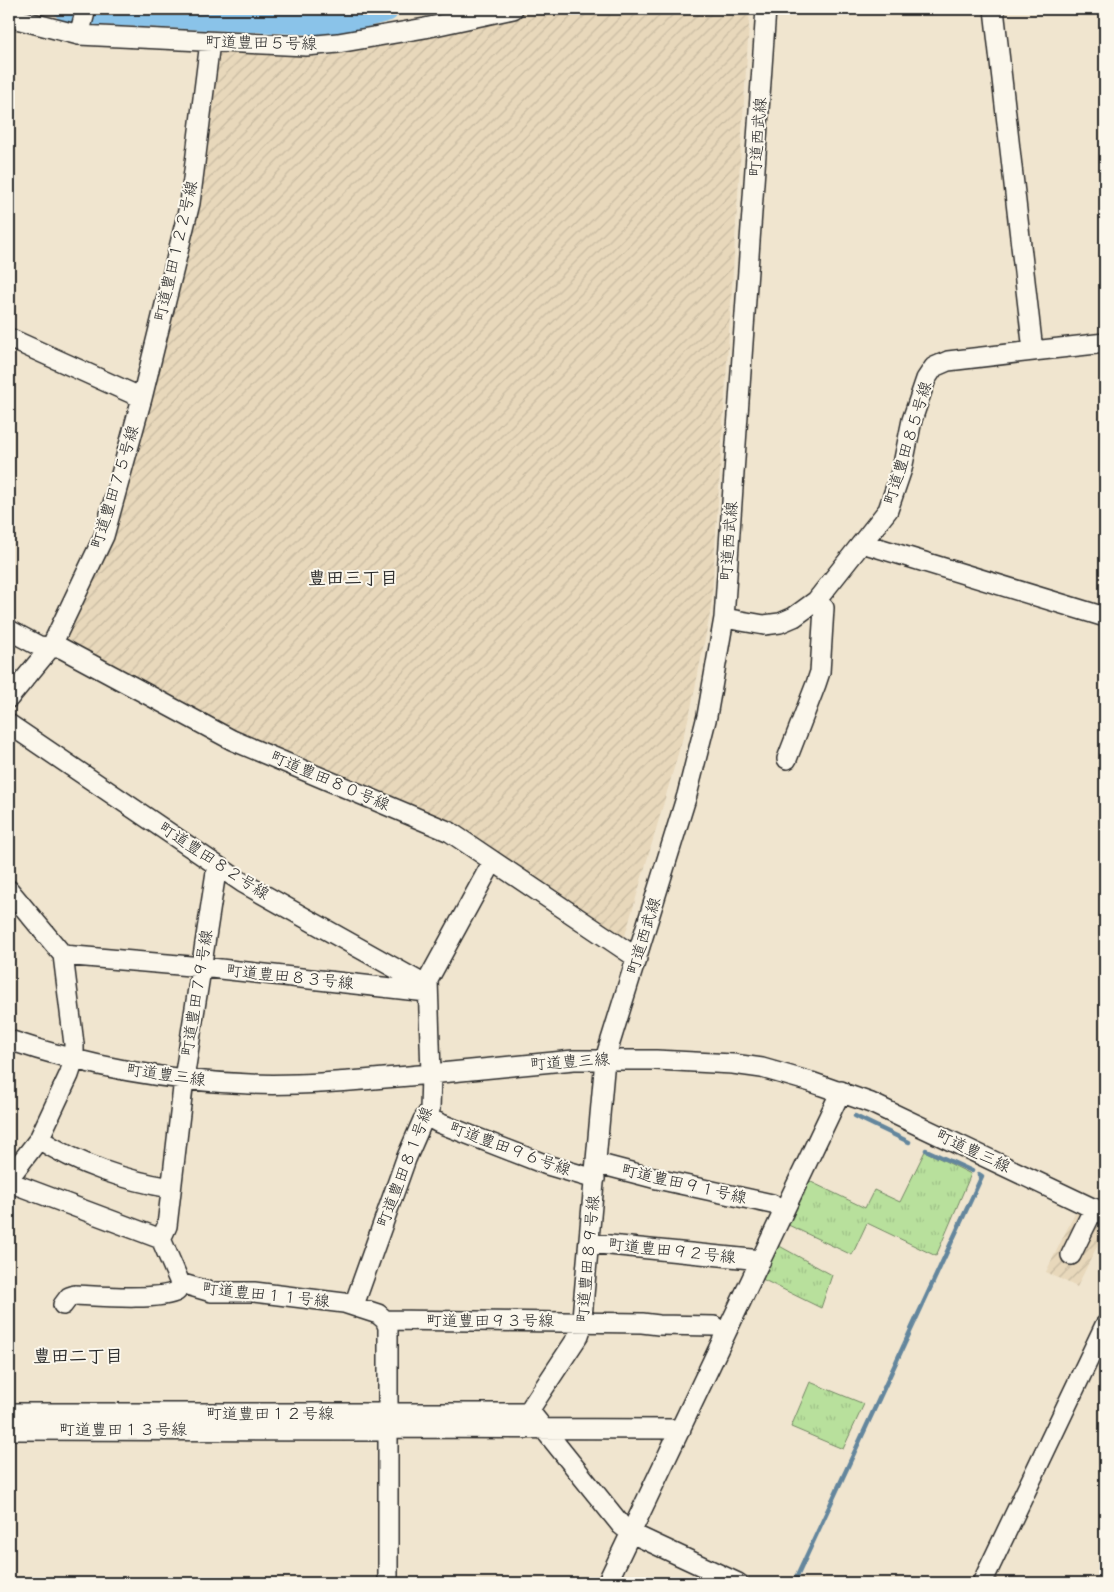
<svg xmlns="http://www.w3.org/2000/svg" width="1114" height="1592" font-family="'Comic Neue','Klee One',sans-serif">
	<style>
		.industrial { fill: url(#industrial-furrows) }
		.grass { fill: url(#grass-tufts); stroke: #728664 }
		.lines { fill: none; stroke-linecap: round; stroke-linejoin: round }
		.stream { stroke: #64869d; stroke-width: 4.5 }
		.river { stroke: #8ac3e9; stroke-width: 26 }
		.minor-casing { stroke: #2b2b2b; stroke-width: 22 }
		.minor { stroke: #fbf7ec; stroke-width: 19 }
		.labels { text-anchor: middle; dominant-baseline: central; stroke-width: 4; stroke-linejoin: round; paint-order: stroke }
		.street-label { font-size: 16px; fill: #2b2b2b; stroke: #fbf7ec }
		.neighbourhood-label { font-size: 18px; font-weight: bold; fill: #2b2b2b; stroke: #fbf7ec }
	</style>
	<defs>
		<pattern id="industrial-furrows" width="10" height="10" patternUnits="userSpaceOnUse" patternTransform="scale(1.25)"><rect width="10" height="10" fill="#e8d8bb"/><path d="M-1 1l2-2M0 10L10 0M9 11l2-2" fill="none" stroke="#c7baa1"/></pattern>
		<pattern id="grass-tufts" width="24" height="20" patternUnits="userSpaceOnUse" patternTransform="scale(1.25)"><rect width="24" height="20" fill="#b8e09c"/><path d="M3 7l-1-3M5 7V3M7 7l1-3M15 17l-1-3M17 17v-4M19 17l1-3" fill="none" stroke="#9ec087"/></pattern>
	</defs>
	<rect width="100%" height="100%" fill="#f0e5cf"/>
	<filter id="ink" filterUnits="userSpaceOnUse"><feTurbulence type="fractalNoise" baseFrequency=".02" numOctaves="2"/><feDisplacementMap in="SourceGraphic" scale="10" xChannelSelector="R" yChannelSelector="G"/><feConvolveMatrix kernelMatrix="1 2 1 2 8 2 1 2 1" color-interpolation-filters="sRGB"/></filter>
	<g filter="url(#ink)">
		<path class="industrial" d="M 540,9 L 750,9 L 711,609 L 690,713 L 624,939 L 457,828 L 238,734 L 63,643 L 108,544 L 215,58 L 223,51 L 323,57 Z
			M 1076,1211 L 1105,1224 L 1105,1230 L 1077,1287 L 1046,1272 Z"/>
		<path class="grass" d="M 925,1151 L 971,1174 L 936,1256 L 867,1223 L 852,1255 L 784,1223 L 805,1179 L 865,1208 L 874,1190 L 900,1202 Z
			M 774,1243 L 832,1275 L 821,1308 L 758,1277 Z
			M 810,1382 L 864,1404 L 843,1449 L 791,1427 Z"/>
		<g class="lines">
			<path class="stream" d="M 855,1116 L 909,1142
				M 926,1150 L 972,1171
				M 794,1583 L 982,1176 L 979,1174"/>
			<path class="river" d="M 67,9 L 77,11 L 320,22 L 343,20 L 386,9"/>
			<defs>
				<path id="minor" d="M 9,17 L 79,35 L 306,46 L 338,43 L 425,28 L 513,9
					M 79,35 L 86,9
					M 9,338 L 142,398 L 104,536 L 51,647 L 9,698
					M 1033,351 L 1105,343
					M 142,398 L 190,203 L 210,42
					M 862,543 L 1105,617
					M 724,618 L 764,625 L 780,623 L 794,617 L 816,601 L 888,510 L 902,469 L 912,420 L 926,379 L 934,367 L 948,361 L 1033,351 L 994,9
					M 9,630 L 39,646 L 61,648 L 232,740 L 450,832 L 637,958
					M 9,724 L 243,883 L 427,986
					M 787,759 L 816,684 L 820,672 L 824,608 L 816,601
					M 9,890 L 63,955 L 74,1044 L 74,1060 L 69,1075 L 39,1139 L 9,1178
					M 63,955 L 202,967 L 427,992
					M 9,1040 C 86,1066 168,1081 250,1084 C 307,1086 363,1080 420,1075 C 471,1070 523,1065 574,1060 L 656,1060 L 733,1064 L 762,1068 L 811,1082 L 871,1103 L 1105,1214
					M 426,1116 L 439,1123 L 547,1165 L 595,1179
					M 39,1139 C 77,1164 127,1181 171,1188
					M 596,1163 L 657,1179 L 772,1204
					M 9,1182 L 161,1239 L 180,1283 L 211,1292 L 254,1292 L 344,1303 L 378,1314 L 385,1320 L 388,1327 L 388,1583
					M 161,1239 L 167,1226 L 184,1079 L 216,872 L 219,867
					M 589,1243 L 761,1260
					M 1071,1255 L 1094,1208
					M 63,1305 L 69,1297 L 75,1295 C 97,1296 160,1301 177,1291 L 180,1283
					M 354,1305 L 406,1159 L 423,1120 L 430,1110 L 431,1074 L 428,980 L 493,861
					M 385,1320 L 642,1323 L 659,1325 L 714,1326
					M 9,1413 L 531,1413
					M 388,1428 L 681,1429
					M 9,1430 L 388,1431
					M 607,1583 L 841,1091
					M 738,1583 L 631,1533 L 621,1525 L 531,1413 L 532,1406 L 579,1335 L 581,1329 L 605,1059 L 687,795 L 707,716 L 724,618 L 766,9
					M 982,1583 L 1105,1325"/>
			</defs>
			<use href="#minor" class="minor-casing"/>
			<use href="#minor" class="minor"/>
		</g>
	</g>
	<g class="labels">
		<g class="street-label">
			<text transform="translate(261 43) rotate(1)">町道豊田５号線</text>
			<text transform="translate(758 137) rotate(-86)">町道西武線</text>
			<text transform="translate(176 251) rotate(-77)">町道豊田１２２号線</text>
			<text transform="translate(908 443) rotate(-73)">町道豊田８５号線</text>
			<text transform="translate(115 487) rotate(-73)">町道豊田７５号線</text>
			<text transform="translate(729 541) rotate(-86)">町道西武線</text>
			<text transform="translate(330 781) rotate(23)">町道豊田８０号線</text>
			<text transform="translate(214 861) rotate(33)">町道豊田８２号線</text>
			<text transform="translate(644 936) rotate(-73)">町道西武線</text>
			<text transform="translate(290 977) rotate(6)">町道豊田８３号線</text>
			<text transform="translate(197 993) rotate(-81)">町道豊田７９号線</text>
			<text transform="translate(570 1062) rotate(-4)">町道豊三線</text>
			<text transform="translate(166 1075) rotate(8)">町道豊三線</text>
			<text transform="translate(510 1149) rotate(20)">町道豊田９６号線</text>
			<text transform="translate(973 1151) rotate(25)">町道豊三線</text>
			<text transform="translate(405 1167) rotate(-69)">町道豊田８１号線</text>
			<text transform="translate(684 1184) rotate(13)">町道豊田９１号線</text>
			<text transform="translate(672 1251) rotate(6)">町道豊田９２号線</text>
			<text transform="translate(588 1259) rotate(-85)">町道豊田８９号線</text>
			<text transform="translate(266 1295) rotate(6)">町道豊田１１号線</text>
			<text x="490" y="1321">町道豊田９３号線</text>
			<text x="270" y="1414">町道豊田１２号線</text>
			<text x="123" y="1430">町道豊田１３号線</text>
		</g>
		<g class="neighbourhood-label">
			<text x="353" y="578">豊田三丁目</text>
			<text x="78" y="1356">豊田二丁目</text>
		</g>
	</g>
	<rect width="1114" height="1592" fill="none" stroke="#fbf7ec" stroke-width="30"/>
	<rect x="15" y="15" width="1084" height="1562" fill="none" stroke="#2b2b2b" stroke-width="2" filter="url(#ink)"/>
</svg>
